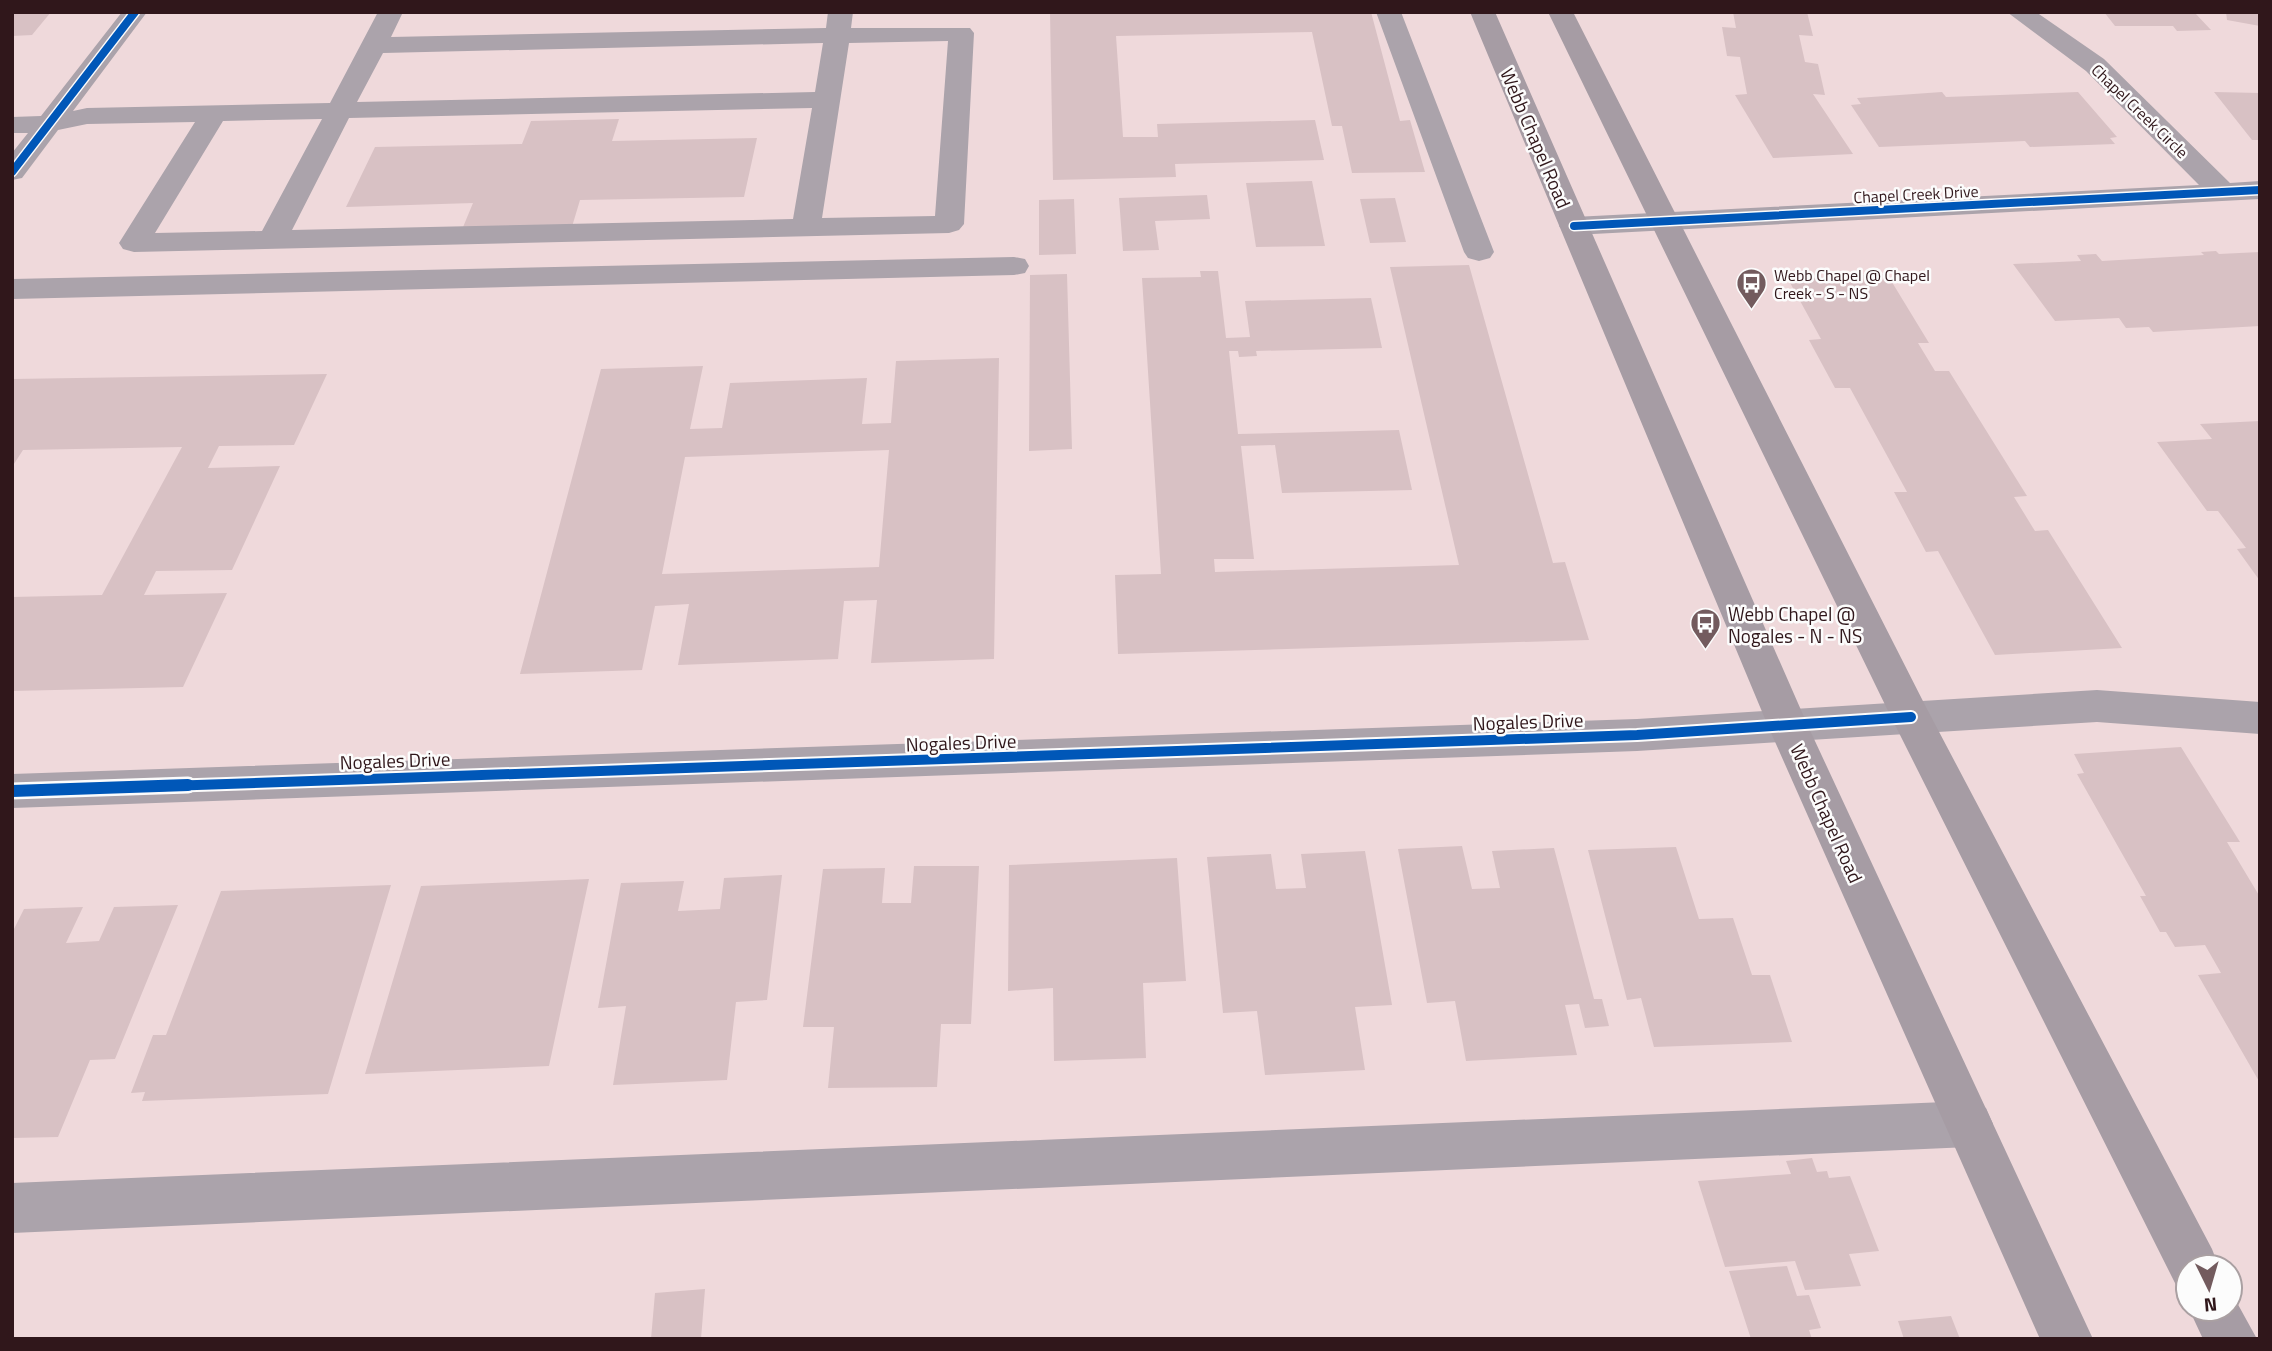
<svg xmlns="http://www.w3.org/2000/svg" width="2272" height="1351" font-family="'Titillium Web',sans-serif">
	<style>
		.building { fill: #d8c1c4; fill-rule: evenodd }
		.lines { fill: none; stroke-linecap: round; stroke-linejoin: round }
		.minor { fill: #aba3ab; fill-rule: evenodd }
		.major { fill: #a69ca4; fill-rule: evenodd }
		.cycleway-far2-casing { stroke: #fcfcfc; stroke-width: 11 }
		.cycleway-far1-casing { stroke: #fcfcfc; stroke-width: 14 }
		.cycleway-casing { stroke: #fcfcfc; stroke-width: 17 }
		.cycleway-far2 { stroke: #0057b8; stroke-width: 8 }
		.cycleway-far1 { stroke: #0057b8; stroke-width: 10 }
		.cycleway { stroke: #0057b8; stroke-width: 12 }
		.labels { text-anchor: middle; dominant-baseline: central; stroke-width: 5; stroke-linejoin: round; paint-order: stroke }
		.far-street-label { font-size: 16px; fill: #30171b; stroke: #fcfcfc }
		.far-poi-label { font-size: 16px; fill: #30171b; stroke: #fcfcfc; text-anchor: start }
		.street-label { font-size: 19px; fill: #30171b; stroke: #fcfcfc }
		.poi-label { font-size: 19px; fill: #30171b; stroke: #fcfcfc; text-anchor: start }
	</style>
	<rect width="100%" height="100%" fill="#efd9db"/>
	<path class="building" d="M 12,12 L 51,12 L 32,35 L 12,36 Z
		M 1050,12 L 1371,12 L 1400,121 L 1410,120 L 1425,172 L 1352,173 L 1342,126 L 1332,126 L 1312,32 L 1116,36 L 1123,137 L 1158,137 L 1157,124 L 1315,120 L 1324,160 L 1175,164 L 1176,177 L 1053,180 Z
		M 1733,12 L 1807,12 L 1813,36 L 1799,35 L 1805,62 L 1818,64 L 1825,95 L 1813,94 L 1853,154 L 1773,158 L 1735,95 L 1747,94 L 1740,57 L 1727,56 L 1722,27 L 1736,28 Z
		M 2104,12 L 2195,13 L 2211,30 L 2177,31 L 2173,26 L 2115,26 Z
		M 2226,12 L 2260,12 L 2260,26 L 2227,20 Z
		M 1942,92 L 1946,97 L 2078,92 L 2117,137 L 2110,138 L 2115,144 L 2030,147 L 2025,141 L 1879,147 L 1851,105 L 1861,104 L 1857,98 Z
		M 2214,92 L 2260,93 L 2260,140 L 2252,140 Z
		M 619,119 L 612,141 L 757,138 L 744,197 L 580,200 L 571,230 L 461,232 L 473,203 L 346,207 L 375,147 L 522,144 L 531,121 Z
		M 1312,181 L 1325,246 L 1256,247 L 1246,183 Z
		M 1207,195 L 1210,219 L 1155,221 L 1159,250 L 1123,251 L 1119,198 Z
		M 1395,198 L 1406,242 L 1370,243 L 1360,199 Z
		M 1074,199 L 1076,254 L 1039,255 L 1039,200 Z
		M 2216,251 L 2219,254 L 2260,252 L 2260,326 L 2153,332 L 2149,327 L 2126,328 L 2119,318 L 2055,321 L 2013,264 L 2081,261 L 2077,255 L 2096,254 L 2102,261 L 2204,255 L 2201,252 Z
		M 1469,265 L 1553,563 L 1565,562 L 1589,640 L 1118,654 L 1115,575 L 1161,574 L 1142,278 L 1201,277 L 1200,271 L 1218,271 L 1226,338 L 1250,337 L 1245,301 L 1371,298 L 1382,348 L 1256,351 L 1257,356 L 1239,357 L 1238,351 L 1229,351 L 1238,434 L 1399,430 L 1412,490 L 1282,493 L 1275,445 L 1241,446 L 1254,559 L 1214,559 L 1215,572 L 1459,565 L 1390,267 Z
		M 1067,274 L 1072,449 L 1029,451 L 1030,275 Z
		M 1887,274 L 1929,343 L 1918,343 L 1935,371 L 1949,371 L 2027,496 L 2014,497 L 2035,531 L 2048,530 L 2122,648 L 1995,655 L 1938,551 L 1926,552 L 1894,492 L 1907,492 L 1850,388 L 1835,388 L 1809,340 L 1821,339 L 1788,279 Z
		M 999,358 L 994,659 L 871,663 L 877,600 L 844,601 L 838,659 L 678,665 L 689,604 L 655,606 L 642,670 L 520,674 L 601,369 L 703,366 L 690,429 L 722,428 L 730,383 L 867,378 L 862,424 L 891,423 L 896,361 ZM 889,450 L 879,567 L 662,574 L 685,457 Z
		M 327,374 L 294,445 L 219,446 L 208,468 L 280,466 L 232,570 L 156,571 L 144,595 L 227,593 L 183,687 L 12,691 L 12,597 L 102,595 L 182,447 L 23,450 L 12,467 L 12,379 Z
		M 2260,421 L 2260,581 L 2237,549 L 2246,548 L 2218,511 L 2207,511 L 2157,442 L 2212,439 L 2200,424 Z
		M 2181,747 L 2240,842 L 2227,842 L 2260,897 L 2260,1083 L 2198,975 L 2221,973 L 2205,945 L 2175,947 L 2166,932 L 2160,932 L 2140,896 L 2146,896 L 2077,774 L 2084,773 L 2074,754 Z
		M 1462,846 L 1472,889 L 1500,888 L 1492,851 L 1554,848 L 1594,999 L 1602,999 L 1609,1026 L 1585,1028 L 1579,1004 L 1565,1005 L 1577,1055 L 1466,1061 L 1455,1001 L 1427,1003 L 1398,849 Z
		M 1676,847 L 1699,919 L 1733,918 L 1752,975 L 1770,975 L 1792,1042 L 1654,1047 L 1641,998 L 1627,1000 L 1588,850 Z
		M 1365,851 L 1392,1005 L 1355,1007 L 1365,1070 L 1265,1075 L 1257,1011 L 1223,1013 L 1207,857 L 1271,854 L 1276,889 L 1306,888 L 1301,854 Z
		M 1177,858 L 1186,981 L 1143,983 L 1146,1058 L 1054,1061 L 1053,988 L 1008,991 L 1009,865 Z
		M 914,866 L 979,866 L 971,1024 L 941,1024 L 937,1087 L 828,1088 L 834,1027 L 803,1027 L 823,869 L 885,868 L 882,903 L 911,903 Z
		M 782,875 L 767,1000 L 736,1002 L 727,1080 L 613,1085 L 626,1006 L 598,1008 L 621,883 L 684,881 L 678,911 L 720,909 L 724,878 Z
		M 589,879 L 549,1066 L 365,1074 L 421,886 Z
		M 391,885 L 328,1094 L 142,1101 L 145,1092 L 131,1093 L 153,1035 L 166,1035 L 221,891 Z
		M 178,905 L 115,1059 L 90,1060 L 58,1137 L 12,1138 L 12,933 L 24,909 L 83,907 L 66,943 L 99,941 L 114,907 Z
		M 1812,1158 L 1817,1172 L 1827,1171 L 1829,1178 L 1850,1176 L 1879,1251 L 1849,1254 L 1861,1286 L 1805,1290 L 1795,1261 L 1725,1267 L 1698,1181 L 1791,1174 L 1786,1161 Z
		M 1787,1266 L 1797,1296 L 1809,1295 L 1821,1328 L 1809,1330 L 1812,1339 L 1751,1339 L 1729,1271 Z
		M 705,1289 L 701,1339 L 651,1339 L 655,1293 Z
		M 1951,1316 L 1960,1339 L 1904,1339 L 1898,1321 Z"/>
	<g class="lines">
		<path class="minor" d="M 122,12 L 147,12 L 73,111 L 87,108 L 330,103 L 378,12 L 403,12 L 391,37 L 826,28 L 828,12 L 853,12 L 851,28 L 970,28 L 974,33 L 964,224 L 959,230 L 949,233 L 134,252 L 123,249 L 119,243 L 195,122 L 87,124 L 58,130 L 22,178 L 12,180 L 12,153 L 28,133 L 12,133 L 12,117 L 41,116 ZM 948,41 L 935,216 L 822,218 L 849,43 ZM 823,43 L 815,92 L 357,102 L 383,53 ZM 812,108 L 793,219 L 292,230 L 349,118 ZM 322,119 L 262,231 L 155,233 L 223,121 Z
			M 1376,12 L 1401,12 L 1494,252 L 1490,258 L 1479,261 L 1468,258 L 1464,252 Z
			M 2007,12 L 2036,12 L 2104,59 L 2230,183 L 2260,181 L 2260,199 L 1574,235 L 1564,232 L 1559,226 L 1564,220 L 1574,217 L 2199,185 L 2086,71 Z
			M 1014,257 L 1025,259 L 1029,266 L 1025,273 L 1014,275 L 12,299 L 12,279 Z
			M 2097,690 L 2260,702 L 2260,734 L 2097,722 L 1637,751 L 12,808 L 12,774 L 1637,719 Z
			M 1969,1101 L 1986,1108 L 1993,1124 L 1986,1140 L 1969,1147 L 12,1233 L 12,1183 Z"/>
		<path class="major" d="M 1470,12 L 1495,12 L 1808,726 L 2093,1339 L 2040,1339 L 1768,726 Z
			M 1548,12 L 1573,12 L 1927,709 L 2212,1249 L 2219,1267 L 2188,1267 L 2188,1290 L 2176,1285 L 1891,717 Z
			M 2230,1290 L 2257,1339 L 2203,1339 L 2189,1309 L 2230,1309 Z"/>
		<defs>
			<path id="cycleway-far2" d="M 12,172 L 135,12
				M 1574,226 L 2260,190"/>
			<path id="cycleway-far1" d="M 138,787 L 1637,735 L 1911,717"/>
			<path id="cycleway" d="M 12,791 L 188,785"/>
		</defs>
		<use href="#cycleway-far2" class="cycleway-far2-casing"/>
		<use href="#cycleway-far1" class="cycleway-far1-casing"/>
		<use href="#cycleway" class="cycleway-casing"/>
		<use href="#cycleway-far2" class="cycleway-far2"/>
		<use href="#cycleway-far1" class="cycleway-far1"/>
		<use href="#cycleway" class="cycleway"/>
	</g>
	<defs>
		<symbol id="bus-pin" viewBox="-11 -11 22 30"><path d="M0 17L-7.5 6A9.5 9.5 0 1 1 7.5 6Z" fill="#735b5e" stroke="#fcfcfc"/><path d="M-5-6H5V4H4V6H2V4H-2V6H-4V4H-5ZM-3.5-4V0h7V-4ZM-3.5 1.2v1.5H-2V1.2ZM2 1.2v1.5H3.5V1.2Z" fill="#fff"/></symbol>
	</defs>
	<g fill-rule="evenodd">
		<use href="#bus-pin" x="1734" y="266" width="35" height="47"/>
		<use href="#bus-pin" x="1688" y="606" width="35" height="47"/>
	</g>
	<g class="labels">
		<g class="far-street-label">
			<text transform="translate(2140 111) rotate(44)">Chapel Creek Circle</text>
			<text transform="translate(1916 194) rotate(-3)">Chapel Creek Drive</text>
		</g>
		<g class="far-poi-label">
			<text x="1774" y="275">Webb Chapel @ Chapel<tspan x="1774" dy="18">Creek - S - NS</tspan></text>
		</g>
		<g class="street-label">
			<text transform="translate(1536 138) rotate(67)">Webb Chapel Road</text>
			<text transform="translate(1528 721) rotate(-2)">Nogales Drive</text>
			<text transform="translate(961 742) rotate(-2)">Nogales Drive</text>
			<text transform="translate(395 760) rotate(-2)">Nogales Drive</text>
			<text transform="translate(1827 813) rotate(66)">Webb Chapel Road</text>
		</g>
		<g class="poi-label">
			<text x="1728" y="613">Webb Chapel @<tspan x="1728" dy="22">Nogales - N - NS</tspan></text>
		</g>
	</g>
	<rect width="2272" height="1351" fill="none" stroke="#30171b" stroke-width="28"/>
	<g transform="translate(2209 1288) rotate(175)"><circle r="33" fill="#fcfcfc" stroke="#aaa0a2" stroke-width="2"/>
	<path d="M0-5L12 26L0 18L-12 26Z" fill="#735b5e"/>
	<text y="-10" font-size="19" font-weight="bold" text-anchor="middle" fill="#30171b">N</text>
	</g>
</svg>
